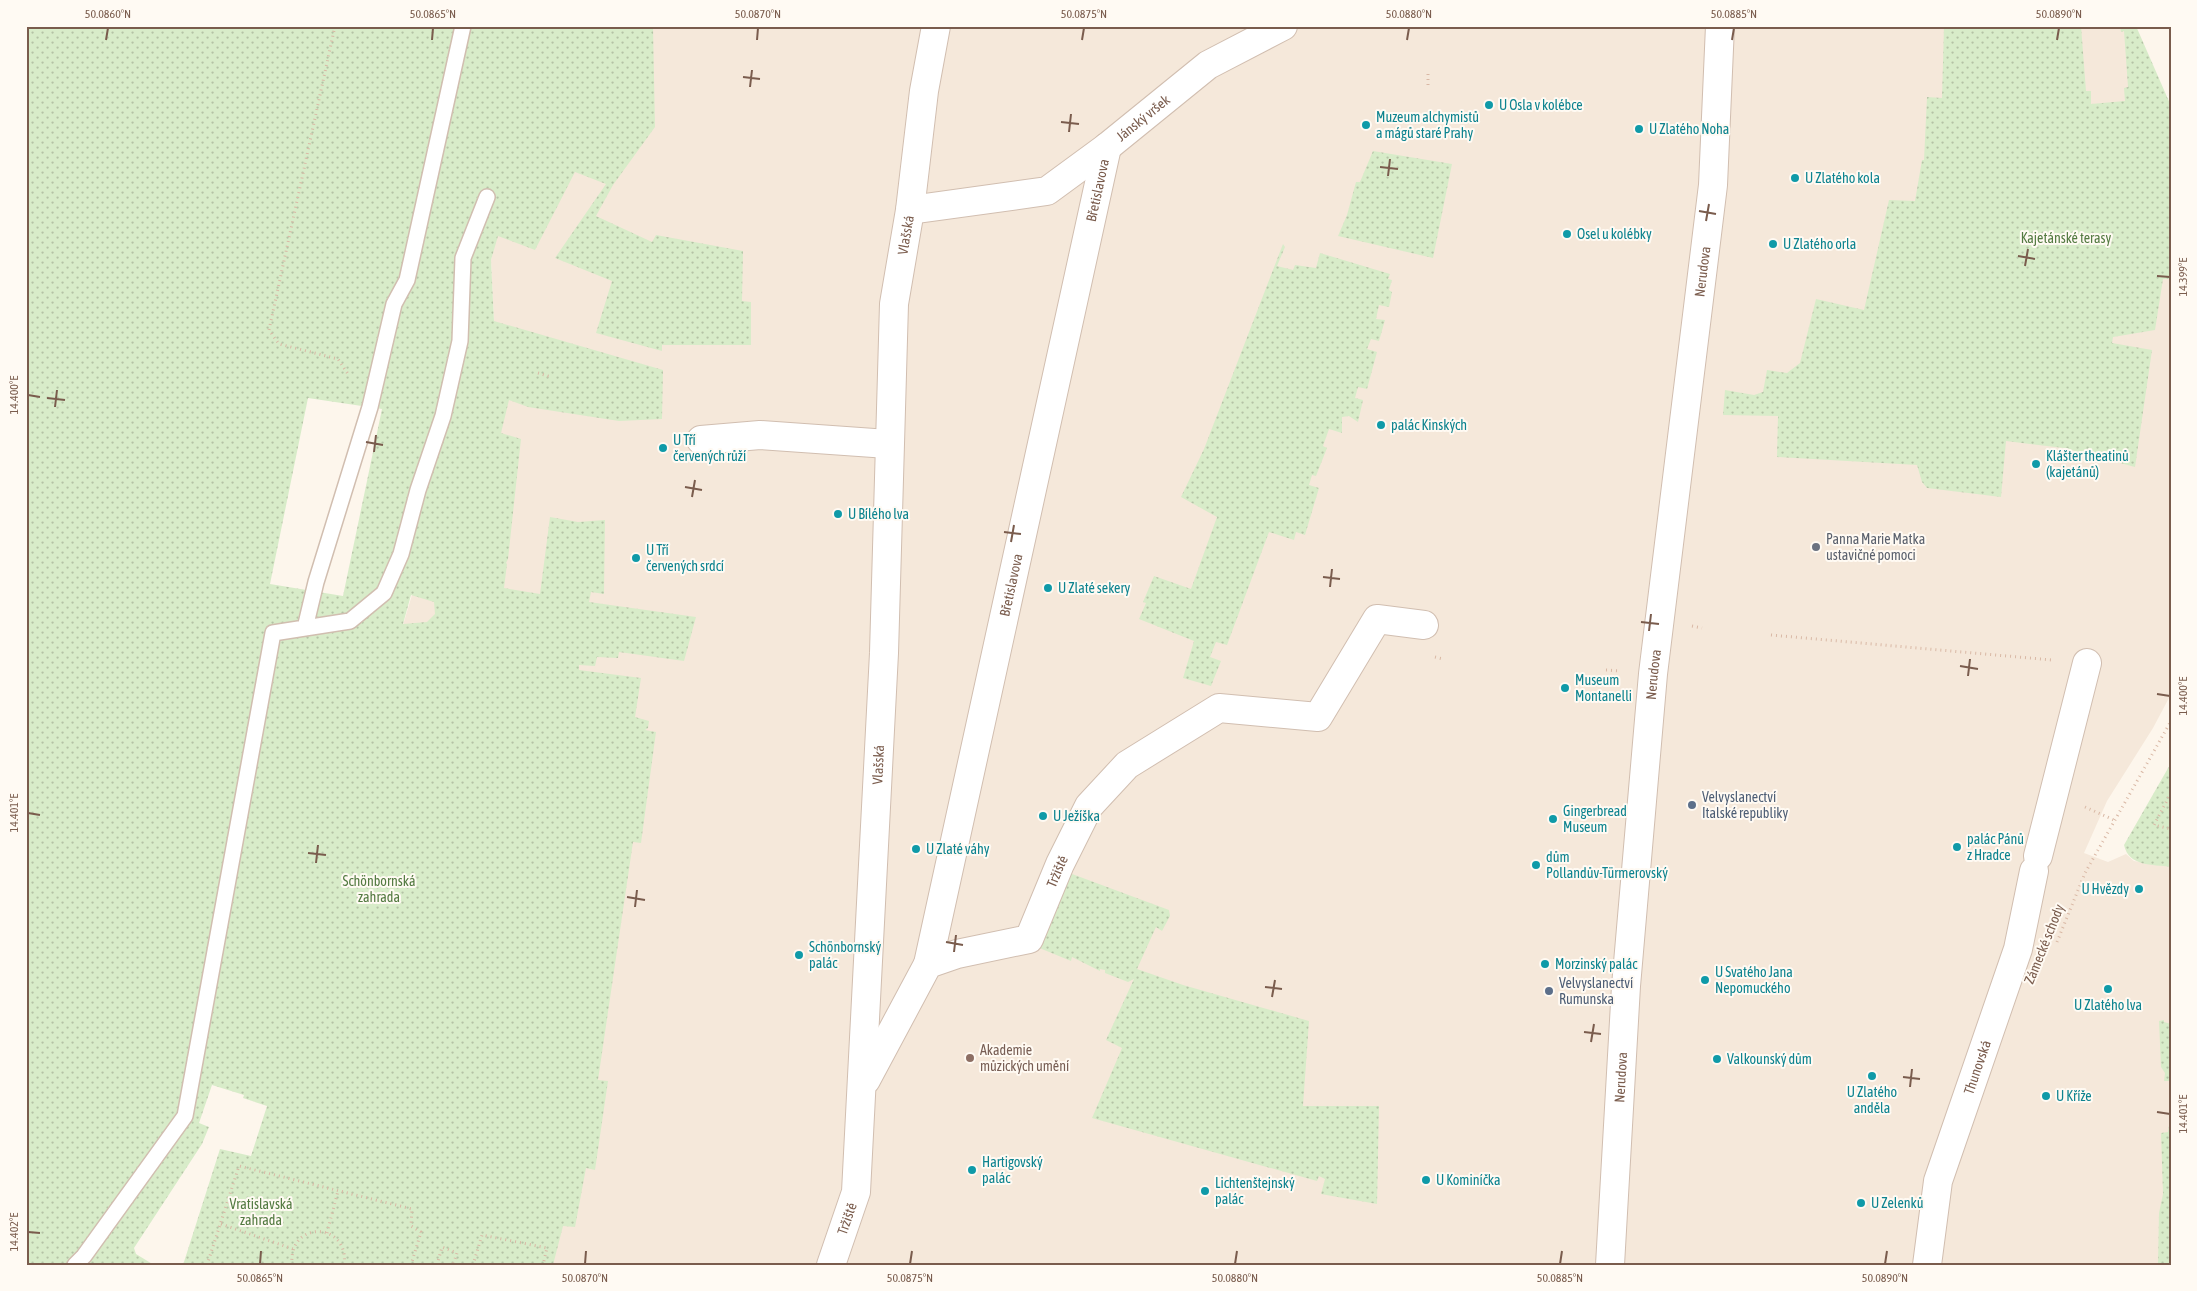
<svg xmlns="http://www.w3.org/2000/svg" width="2197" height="1291" font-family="'Asap Condensed',sans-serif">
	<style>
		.residential { fill: #f5e8da }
		.garden { fill: url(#garden-dots); fill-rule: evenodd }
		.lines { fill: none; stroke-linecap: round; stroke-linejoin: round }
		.service-casing { stroke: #d1beb0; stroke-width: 18 }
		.minor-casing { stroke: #d1beb0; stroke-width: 30 }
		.path { stroke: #d9b8a5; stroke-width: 3; stroke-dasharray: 1 4; stroke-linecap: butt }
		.service { stroke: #fff; stroke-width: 15 }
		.minor { stroke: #fff; stroke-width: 28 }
		.ticks { fill: none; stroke: #7a5c4d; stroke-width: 2 }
		.culture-dot { fill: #0f9aa8; stroke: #fffaf3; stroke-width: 2 }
		.worship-dot { fill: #6b7280; stroke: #fffaf3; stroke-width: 2 }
		.service-dot { fill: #5c6f8a; stroke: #fffaf3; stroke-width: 2 }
		.education-dot { fill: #8d6e63; stroke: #fffaf3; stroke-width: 2 }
		.labels { text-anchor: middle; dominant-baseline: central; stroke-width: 4; stroke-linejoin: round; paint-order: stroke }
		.culture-label { font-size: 14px; fill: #0d838f; stroke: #fffaf3; text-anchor: start }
		.street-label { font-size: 14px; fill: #7a5c4d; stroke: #fffaf3 }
		.park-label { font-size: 14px; fill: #537a41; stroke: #fffaf3 }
		.worship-label { font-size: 14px; fill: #5b616d; stroke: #fffaf3; text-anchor: start }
		.service-label { font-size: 14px; fill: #4e5e75; stroke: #fffaf3; text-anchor: start }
		.education-label { font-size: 14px; fill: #785e54; stroke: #fffaf3; text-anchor: start }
		.neatline { fill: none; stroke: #7a5c4d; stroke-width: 2 }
		.ticks-label { font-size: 12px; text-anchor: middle; fill: #7a5c4d }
	</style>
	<defs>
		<pattern id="garden-dots" width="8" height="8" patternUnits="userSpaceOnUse" patternTransform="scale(1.25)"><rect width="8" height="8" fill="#d8ecc9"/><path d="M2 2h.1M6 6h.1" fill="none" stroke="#b4c2a5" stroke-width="1.8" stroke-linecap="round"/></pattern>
	</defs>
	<rect width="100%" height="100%" fill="#fdf6ec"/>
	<path class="residential" d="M 549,26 L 2131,26 L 2171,134 L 2170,696 L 2153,728 L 2107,801 L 2084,853 L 2108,862 L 2126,854 L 2134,861 L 2171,867 L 2171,1265 L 550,1265 L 397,645 L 494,321 L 491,260 Z"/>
	<path class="garden" d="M 26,26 L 653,26 L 655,127 L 613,185 L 596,216 L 652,242 L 656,235 L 743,251 L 742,301 L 751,302 L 751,345 L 662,345 L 662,351 L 596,333 L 612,281 L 555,258 L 606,184 L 575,172 L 535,250 L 498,236 L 491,260 L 494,321 L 663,370 L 662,419 L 619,421 L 528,407 L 509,400 L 501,433 L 521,439 L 508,559 L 506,563 L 507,564 L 504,588 L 540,594 L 550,517 L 578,522 L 605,520 L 604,594 L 591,592 L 589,602 L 696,617 L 684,661 L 619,652 L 618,658 L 597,657 L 595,666 L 579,665 L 579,670 L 641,678 L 635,717 L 649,721 L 648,728 L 645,730 L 656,732 L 641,843 L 633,842 L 598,1080 L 608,1081 L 595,1170 L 586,1168 L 575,1227 L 563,1226 L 553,1265 L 183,1265 L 220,1149 L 251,1156 L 267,1106 L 243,1098 L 244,1095 L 212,1085 L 199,1123 L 209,1127 L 202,1144 L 134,1248 L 136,1254 L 154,1265 L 26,1265 ZM 308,398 L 382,409 L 343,596 L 270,584 ZM 411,595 L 434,602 L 435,614 L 427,622 L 403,624 Z
		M 1944,26 L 2081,26 L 2086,91 L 2091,91 L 2091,104 L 2125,101 L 2124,88 L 2128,87 L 2124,31 L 2121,32 L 2120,26 L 2136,26 L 2171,106 L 2171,279 L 2163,279 L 2155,330 L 2113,337 L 2112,343 L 2152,350 L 2135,467 L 2064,448 L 2006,441 L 2001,497 L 1927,488 L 1922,482 L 1917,465 L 1777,457 L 1778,416 L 1723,415 L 1725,390 L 1754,395 L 1763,392 L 1767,370 L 1787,373 L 1800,363 L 1816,299 L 1864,310 L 1889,200 L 1915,201 L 1922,160 L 1924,160 L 1927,97 L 1942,98 Z
		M 1373,151 L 1452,164 L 1433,258 L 1338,236 L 1347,215 L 1356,182 L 1360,182 Z
		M 1283,244 L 1285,247 L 1277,266 L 1293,270 L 1295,265 L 1316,268 L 1320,253 L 1390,274 L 1388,279 L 1392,280 L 1389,290 L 1392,292 L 1389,307 L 1379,305 L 1376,319 L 1385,320 L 1379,341 L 1371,339 L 1367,349 L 1377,352 L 1367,389 L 1358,387 L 1355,398 L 1363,400 L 1358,422 L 1349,416 L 1342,417 L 1342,433 L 1329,429 L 1323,446 L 1327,448 L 1316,476 L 1312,475 L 1309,485 L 1319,488 L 1305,535 L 1296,532 L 1294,540 L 1269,532 L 1227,645 L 1216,642 L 1210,657 L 1221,661 L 1211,686 L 1183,678 L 1194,641 L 1139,619 L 1146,603 L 1143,602 L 1154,576 L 1191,589 L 1217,517 L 1181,497 L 1204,449 Z
		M 2171,763 L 2171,867 C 2152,864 2129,867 2124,845 Z
		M 1064,871 L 1169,910 L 1170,916 L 1162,931 L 1156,927 L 1137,969 L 1183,985 L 1309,1021 L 1303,1106 L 1379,1106 L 1377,1204 L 1321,1194 L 1325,1179 L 1319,1176 L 1317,1181 L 1092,1118 L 1122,1048 L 1106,1040 L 1134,979 L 1128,982 L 1105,973 L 1105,970 L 1100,969 L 1100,971 L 1072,957 L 1071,961 L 1037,947 Z
		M 2164,1020 L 2164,1022 L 2171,1024 L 2171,1081 L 2164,1081 L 2165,1073 L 2161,1067 L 2159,1021 Z
		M 2171,1112 L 2171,1265 L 2158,1265 L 2159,1213 L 2163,1194 L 2161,1133 L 2168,1132 Z"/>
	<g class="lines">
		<defs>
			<path id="service" d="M 305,628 L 350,621 L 384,593 L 401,554 L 418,490 L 443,416 L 460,341 L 463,258 L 487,197
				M 75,1265 L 84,1256 L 185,1116 L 273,633 L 305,628 L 316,582 L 370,407 L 394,304 L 407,280 L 463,26"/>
			<g id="minor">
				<path id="s1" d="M 910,210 L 1047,191 L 1107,147 L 1208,65 L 1283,26"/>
				<path d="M 701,440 L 760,435 L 888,444"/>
				<path d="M 2038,856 L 2087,663"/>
				<path id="s2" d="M 928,964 L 1107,147"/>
				<path id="s3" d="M 866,1080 L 928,964 L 957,954 L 1029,939 L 1060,864 L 1089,806 L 1127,765 L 1219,708 L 1318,717 L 1377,619 L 1424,625"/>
				<path id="s4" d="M 831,1265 L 856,1192 L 884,653 L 894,304 L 910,210 L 924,91 L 936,26"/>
				<path id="s5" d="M 1610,1265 L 1626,986 L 1653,674 L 1713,185 L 1720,26"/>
				<path id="s6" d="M 1927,1265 L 1938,1181 L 2018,949 L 2034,871"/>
			</g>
		</defs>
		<use href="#service" class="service-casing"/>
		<use href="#minor" class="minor-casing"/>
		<path class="path" d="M 335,26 L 269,330 L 279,344 L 338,359 L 348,374
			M 1428,74 L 1428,86
			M 538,373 L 551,377
			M 1692,626 L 1702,628
			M 1771,635 L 2052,660
			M 1435,657 L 1443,659
			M 1606,670 L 1620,671
			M 2171,793 L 2154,825 L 2171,829
			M 2085,807 L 2114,820
			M 2057,942 L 2085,873 L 2171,721
			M 221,1224 L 293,1249
			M 327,1233 L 338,1191
			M 207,1265 L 239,1166 L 412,1209 L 411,1226 L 421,1232 L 411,1265
			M 292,1265 C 288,1219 350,1222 344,1265
			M 437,1265 L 442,1247 L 457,1253 L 453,1265
			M 473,1265 L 482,1235 L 547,1248 L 543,1265"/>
		<use href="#service" class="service"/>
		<use href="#minor" class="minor"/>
	</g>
	<path class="ticks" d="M 106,40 L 108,28M 432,40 L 433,28M 757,40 L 758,28M 1082,40 L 1084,28M 1407,40 L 1409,28M 1732,40 L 1734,28M 2057,40 L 2059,28M 743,77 L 760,79M 750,87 L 752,70M 1061,122 L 1079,124M 1069,132 L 1071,114M 1380,167 L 1398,169M 1388,176 L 1390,159M 1699,211 L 1716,214M 1706,221 L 1709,204M 2018,256 L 2035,259M 2025,266 L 2028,249M 2157,276 L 2170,277M 28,395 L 40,397M 47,398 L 65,400M 55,407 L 57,390M 366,442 L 383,445M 374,452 L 376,435M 685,487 L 702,490M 692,497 L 695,480M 1004,532 L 1021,534M 1011,542 L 1014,525M 1323,577 L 1340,579M 1330,587 L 1332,569M 1641,622 L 1659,624M 1649,631 L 1651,614M 1960,666 L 1978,669M 1968,676 L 1970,659M 2157,694 L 2170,696M 28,813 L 40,815M 308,853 L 326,855M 316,863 L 318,845M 627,897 L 645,900M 635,907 L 637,890M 946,942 L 963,945M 954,952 L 956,935M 1265,987 L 1282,989M 1272,997 L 1275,980M 1584,1032 L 1601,1034M 1591,1042 L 1594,1024M 1903,1077 L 1920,1079M 1910,1087 L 1912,1069M 2157,1112 L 2170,1114M 28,1232 L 40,1233M 260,1264 L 261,1251M 585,1264 L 586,1251M 910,1264 L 912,1251M 1235,1264 L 1237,1251M 1560,1264 L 1562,1251M 1885,1264 L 1887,1251"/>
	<g class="culture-dot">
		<circle cx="1489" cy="105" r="5"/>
		<circle cx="1366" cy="125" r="5"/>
		<circle cx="1639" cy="129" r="5"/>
		<circle cx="1795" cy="178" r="5"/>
		<circle cx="1567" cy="234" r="5"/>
		<circle cx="1773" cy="244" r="5"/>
		<circle cx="1381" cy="425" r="5"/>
		<circle cx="663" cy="448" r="5"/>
		<circle cx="2036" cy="464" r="5"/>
		<circle cx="838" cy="514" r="5"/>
		<circle cx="636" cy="558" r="5"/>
		<circle cx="1048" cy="588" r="5"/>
		<circle cx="1565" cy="688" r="5"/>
		<circle cx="1043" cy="816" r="5"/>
		<circle cx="1553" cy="819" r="5"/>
		<circle cx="1957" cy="847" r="5"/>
		<circle cx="916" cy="849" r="5"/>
		<circle cx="1536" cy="865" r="5"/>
		<circle cx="2139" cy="889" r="5"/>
		<circle cx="799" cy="955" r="5"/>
		<circle cx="1545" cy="964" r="5"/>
		<circle cx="1705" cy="980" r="5"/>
		<circle cx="2108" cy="989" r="5"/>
		<circle cx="1717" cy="1059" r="5"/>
		<circle cx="1872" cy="1076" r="5"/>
		<circle cx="2046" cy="1096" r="5"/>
		<circle cx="972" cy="1170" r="5"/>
		<circle cx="1426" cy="1180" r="5"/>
		<circle cx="1205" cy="1191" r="5"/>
		<circle cx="1861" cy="1203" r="5"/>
	</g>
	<circle class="worship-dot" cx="1816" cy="547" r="5"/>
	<g class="service-dot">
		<circle cx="1692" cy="805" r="5"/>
		<circle cx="1549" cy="991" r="5"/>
	</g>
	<circle class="education-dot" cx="970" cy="1058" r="5"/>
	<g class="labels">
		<g class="culture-label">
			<text x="1499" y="105">U Osla v kolébce</text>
			<text x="1376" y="117">Muzeum alchymistů<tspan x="1376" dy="16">a mágů staré Prahy</tspan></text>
			<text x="1649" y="129">U Zlatého Noha</text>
			<text x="1805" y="178">U Zlatého kola</text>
			<text x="1577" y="234">Osel u kolébky</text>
			<text x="1783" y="244">U Zlatého orla</text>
			<text x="1391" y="425">palác Kinských</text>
			<text x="673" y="440">U Tří<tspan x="673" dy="16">červených růží</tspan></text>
			<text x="2046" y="456">Klášter theatinů<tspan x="2046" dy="16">(kajetánů)</tspan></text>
			<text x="848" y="514">U Bílého lva</text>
			<text x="646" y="550">U Tří<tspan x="646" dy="16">červených srdcí</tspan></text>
			<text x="1058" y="588">U Zlaté sekery</text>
			<text x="1575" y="680">Museum<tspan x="1575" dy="16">Montanelli</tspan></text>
			<text x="1563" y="811">Gingerbread<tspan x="1563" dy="16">Museum</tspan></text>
			<text x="1053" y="816">U Ježíška</text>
			<text x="1967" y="839">palác Pánů<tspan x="1967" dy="16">z Hradce</tspan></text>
			<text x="926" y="849">U Zlaté váhy</text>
			<text x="1546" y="857">dům<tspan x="1546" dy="16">Pollandův-Türmerovský</tspan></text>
			<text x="2129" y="889" text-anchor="end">U Hvězdy</text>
			<text x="809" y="947">Schönbornský<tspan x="809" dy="16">palác</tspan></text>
			<text x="1555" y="964">Morzinský palác</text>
			<text x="1715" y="972">U Svatého Jana<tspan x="1715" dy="16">Nepomuckého</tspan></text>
			<text x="2108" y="1005" text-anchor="middle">U Zlatého lva</text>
			<text x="1727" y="1059">Valkounský dům</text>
			<text x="1872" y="1092" text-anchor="middle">U Zlatého<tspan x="1872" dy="16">anděla</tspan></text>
			<text x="2056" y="1096">U Kříže</text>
			<text x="982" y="1162">Hartigovský<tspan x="982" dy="16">palác</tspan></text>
			<text x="1436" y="1180">U Kominíčka</text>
			<text x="1215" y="1183">Lichtenštejnský<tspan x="1215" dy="16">palác</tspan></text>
			<text x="1871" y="1203">U Zelenků</text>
		</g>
		<g class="street-label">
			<text stroke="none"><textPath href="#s1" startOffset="259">Jánský vršek</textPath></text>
			<text stroke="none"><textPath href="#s2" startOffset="792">Břetislavova</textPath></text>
			<text stroke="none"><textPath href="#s4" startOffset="1036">Vlašská</textPath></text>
			<text stroke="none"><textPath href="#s5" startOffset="998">Nerudova</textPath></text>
			<text stroke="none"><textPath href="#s2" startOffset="388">Břetislavova</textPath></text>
			<text stroke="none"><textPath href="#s5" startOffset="592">Nerudova</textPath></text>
			<text stroke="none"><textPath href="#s4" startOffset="505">Vlašská</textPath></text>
			<text stroke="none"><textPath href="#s3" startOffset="309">Tržiště</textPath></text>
			<text transform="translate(2044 944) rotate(-68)">Zámecké schody</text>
			<text stroke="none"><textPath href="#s6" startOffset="205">Thunovská</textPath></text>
			<text stroke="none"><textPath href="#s5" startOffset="188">Nerudova</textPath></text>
			<text stroke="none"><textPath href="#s4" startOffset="49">Tržiště</textPath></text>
		</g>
		<g class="park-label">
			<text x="2066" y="238">Kajetánské terasy</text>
			<text x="379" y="881">Schönbornská<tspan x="379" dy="16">zahrada</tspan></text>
			<text x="261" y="1204">Vratislavská<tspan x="261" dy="16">zahrada</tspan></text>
		</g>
		<g class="worship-label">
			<text x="1826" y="539">Panna Marie Matka<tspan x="1826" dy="16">ustavičné pomoci</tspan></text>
		</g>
		<g class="service-label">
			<text x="1702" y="797">Velvyslanectví<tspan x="1702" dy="16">Italské republiky</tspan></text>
			<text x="1559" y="983">Velvyslanectví<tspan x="1559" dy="16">Rumunska</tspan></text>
		</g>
		<g class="education-label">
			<text x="980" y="1050">Akademie<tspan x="980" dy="16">můzických umění</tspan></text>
		</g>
	</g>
	<rect width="2197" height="1291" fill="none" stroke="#fffaf3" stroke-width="55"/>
	<rect x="28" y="28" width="2142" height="1236" class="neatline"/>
	<g class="ticks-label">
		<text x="108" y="18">50.0860°N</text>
		<text x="433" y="18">50.0865°N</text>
		<text x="758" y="18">50.0870°N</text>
		<text x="1084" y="18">50.0875°N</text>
		<text x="1409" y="18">50.0880°N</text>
		<text x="1734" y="18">50.0885°N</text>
		<text x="2059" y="18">50.0890°N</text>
		<text transform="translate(2183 277) rotate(-90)" y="4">14.399°E</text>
		<text transform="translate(14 395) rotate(-90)" y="4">14.400°E</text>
		<text transform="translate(2183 696) rotate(-90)" y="4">14.400°E</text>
		<text transform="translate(14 813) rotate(-90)" y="4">14.401°E</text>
		<text transform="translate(2183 1114) rotate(-90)" y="4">14.401°E</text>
		<text transform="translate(14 1232) rotate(-90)" y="4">14.402°E</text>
		<text x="260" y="1282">50.0865°N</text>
		<text x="585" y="1282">50.0870°N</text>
		<text x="910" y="1282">50.0875°N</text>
		<text x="1235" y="1282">50.0880°N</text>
		<text x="1560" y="1282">50.0885°N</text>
		<text x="1885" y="1282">50.0890°N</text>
	</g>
</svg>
